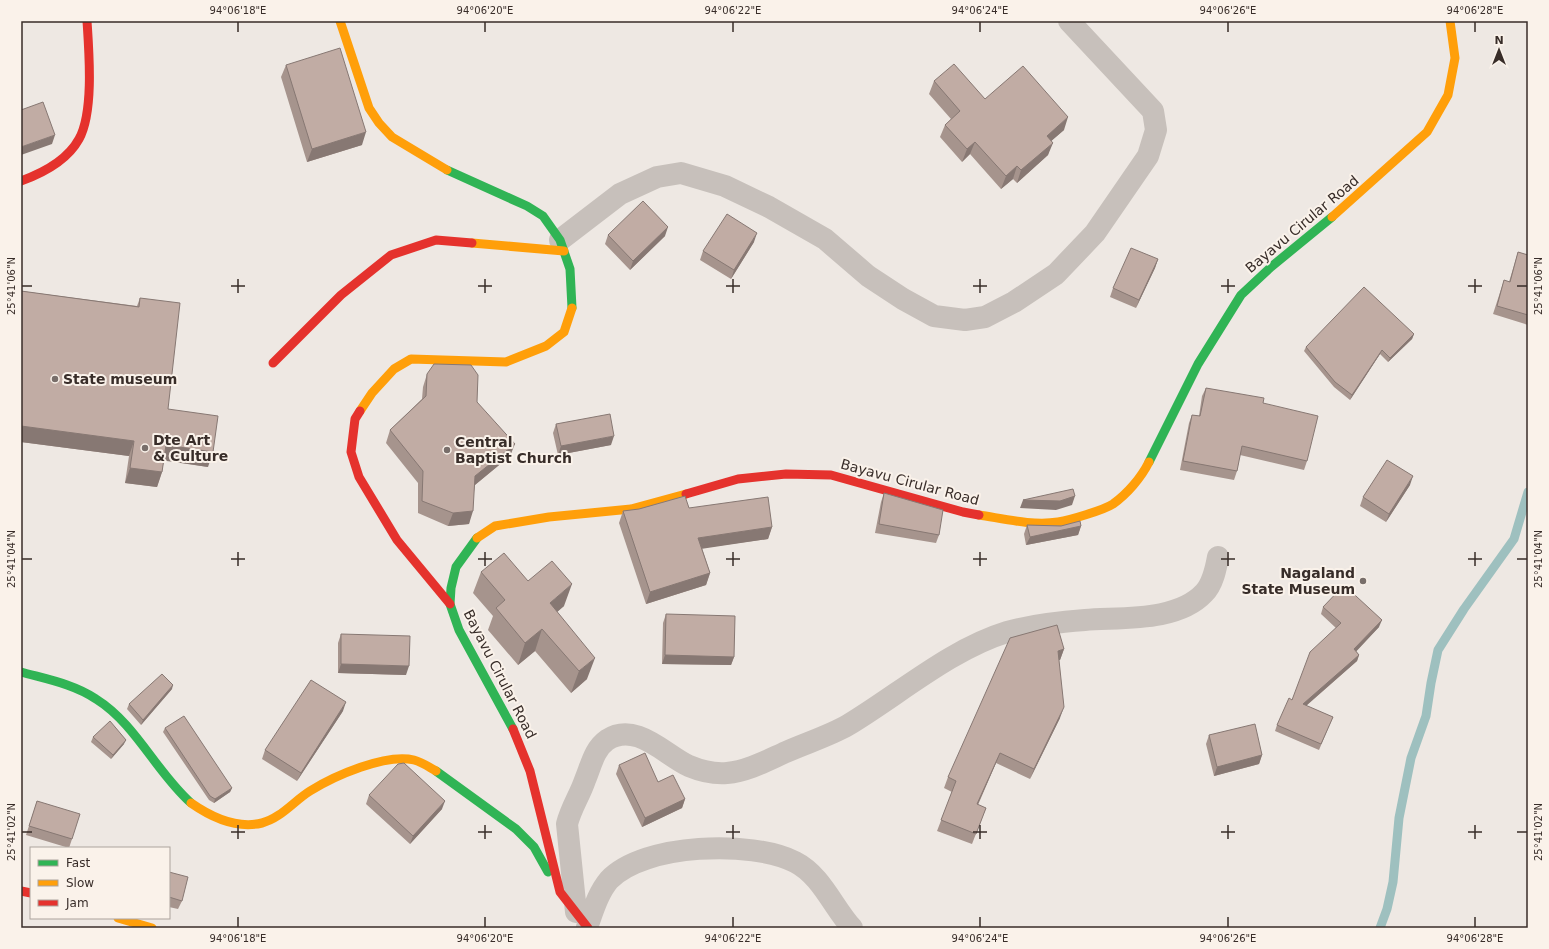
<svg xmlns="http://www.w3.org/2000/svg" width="1549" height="949" font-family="'DejaVu Sans',sans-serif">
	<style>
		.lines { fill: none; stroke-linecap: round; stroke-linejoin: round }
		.stream { stroke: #9ec0bf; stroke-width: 9 }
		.street { stroke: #c7c0bb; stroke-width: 22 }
		.fast { stroke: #30b455; stroke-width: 9 }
		.slow { stroke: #ff9f0a; stroke-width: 9 }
		.jam { stroke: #e5322d; stroke-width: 9 }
		.wall { fill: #a6948d }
		.shaded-wall { fill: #877873 }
		.building { fill: #c1aca4; stroke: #877873 }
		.ticks { fill: none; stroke: #382d29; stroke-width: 1.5 }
		.poi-dot { fill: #786e6a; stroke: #faf2ea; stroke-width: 1.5 }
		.labels { text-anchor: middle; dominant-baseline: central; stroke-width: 4; stroke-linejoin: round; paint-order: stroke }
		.street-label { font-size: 14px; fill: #382d29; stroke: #faf2ea }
		.poi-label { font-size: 14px; font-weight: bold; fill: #382d29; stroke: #faf2ea; text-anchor: start }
		.neatline { fill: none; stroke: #382d29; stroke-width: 1.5 }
		.ticks-label { font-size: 10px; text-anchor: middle; fill: #382d29 }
	</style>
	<rect width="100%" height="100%" fill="#eee8e3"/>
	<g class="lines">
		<path class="stream" d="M 1380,928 L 1387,909 L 1393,882 L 1399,818 L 1411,758 L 1426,716 L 1431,683 L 1438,650 L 1464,609 L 1514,539 L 1528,492"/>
		<path class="street" d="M 560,240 L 620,194 L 657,177 L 681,173 L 725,186 L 769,207 L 825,239 L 868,276 L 903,299 L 934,316 L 965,320 L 985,317 L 1014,302 L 1056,274 L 1095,233 L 1148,156 L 1156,130 L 1153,111 L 1069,21
			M 576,912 L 567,824 C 571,808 580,795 585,780 C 591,766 594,749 607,740 C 636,721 665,755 689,766 C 701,771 715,774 727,773 C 748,771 768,760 786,752 C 806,743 829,736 848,725 C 898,695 951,649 1007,632 C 1032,625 1059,622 1085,620 C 1121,617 1177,622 1204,593 C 1213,584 1216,568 1218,557
			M 587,927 C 593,911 598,893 609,880 C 644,843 752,840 795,862 C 821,875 833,907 852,928"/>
		<path class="fast" d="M 447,170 L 527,206 L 543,216 L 560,240 L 570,269 L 572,308
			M 1149,462 L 1198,364 L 1241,295 L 1271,267 L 1332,217
			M 477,538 L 456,567 L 451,588 L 450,604 L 459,630 L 513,729
			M 21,672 C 46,679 74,684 96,699 C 136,724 156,772 191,803
			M 436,771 L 516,829 L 534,847 L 548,872"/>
		<path class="slow" d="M 340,21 L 369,108 L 379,123 L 392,137 L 447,170
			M 1332,217 L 1427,132 L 1448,95 L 1455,58 L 1450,21
			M 472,243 L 564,251
			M 360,411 L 372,393 L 394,369 L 411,359 L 506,362 L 546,346 L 564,332 L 572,308
			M 979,515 C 1005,519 1033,526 1058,522 C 1070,520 1104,510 1113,504 C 1127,494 1141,478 1149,462
			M 477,538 L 495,526 L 549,517 L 631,509 L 686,494
			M 191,803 C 211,817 237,829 262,823 C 281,818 294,801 310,791 C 334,776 386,753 414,760 C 422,762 429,767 436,771
			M 118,918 L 152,928"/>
		<path class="jam" d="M 21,181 C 43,173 67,161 79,139 C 94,112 89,52 87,21
			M 273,363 L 341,295 L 391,255 L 436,240 L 472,243
			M 360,411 L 355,419 L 351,452 L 359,477 L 397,540 L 450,604
			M 686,494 L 738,479 L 786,474 L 831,475 L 963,512 L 979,515
			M 513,729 L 530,771 L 560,892 L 588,928
			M 21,891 L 31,893"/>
	</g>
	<path class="wall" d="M 286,65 L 362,145 L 307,162 L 281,77 Z
		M 934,81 L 985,99 L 1064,130 L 1051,141 L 1048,155 L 1017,183 L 1013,179 L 1001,189 L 970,154 L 962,162 L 940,137 L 945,125 L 951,119 L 929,94 Z
		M 608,235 L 665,236 L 630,270 L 605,244 Z
		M 754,242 L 731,279 L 700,260 L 703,251 Z
		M 1518,252 L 1528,255 L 1528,325 L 1493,314 L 1504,280 L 1509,282 Z
		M 1158,259 L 1155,268 L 1136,308 L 1110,297 L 1113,288 Z
		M 21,291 L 137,306 L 140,298 L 168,409 L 208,467 L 164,460 L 162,472 L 157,487 L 125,483 L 129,456 L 21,442 Z
		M 1414,334 L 1412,339 L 1388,362 L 1380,354 L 1350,400 L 1334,387 L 1304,351 L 1306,347 Z
		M 427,374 L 477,402 L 510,456 L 475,485 L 469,524 L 448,526 L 418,513 L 418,483 L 386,443 L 390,430 L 422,399 L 423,387 Z
		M 1206,388 L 1263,403 L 1307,461 L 1304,470 L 1240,455 L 1237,471 L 1234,480 L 1180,470 L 1189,423 L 1192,415 L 1199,416 L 1202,396 Z
		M 556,424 L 611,445 L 558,455 L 553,433 Z
		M 1410,485 L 1386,522 L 1360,506 L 1363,497 Z
		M 884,493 L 939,535 L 936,543 L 875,533 L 881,502 Z
		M 689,508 L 772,527 L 768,539 L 702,548 L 710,573 L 706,585 L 646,604 L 619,523 L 623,511 Z
		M 1027,525 L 1081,526 L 1078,535 L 1026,545 L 1024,534 Z
		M 481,572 L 528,581 L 564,606 L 557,612 L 587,679 L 571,693 L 535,651 L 518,665 L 488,630 L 493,616 L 473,593 Z
		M 1323,607 L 1379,627 L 1356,651 L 1359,655 L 1357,661 L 1306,706 L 1333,717 L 1319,750 L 1275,731 L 1277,725 L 1336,628 L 1321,614 Z
		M 666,614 L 734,657 L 731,665 L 662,664 L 663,623 Z
		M 341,634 L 406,675 L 338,673 L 338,643 Z
		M 1064,649 L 1060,660 L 1059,660 L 1060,718 L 1030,779 L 996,763 L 978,805 L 986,808 L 972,844 L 937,831 L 952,792 L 944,788 L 948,777 Z
		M 172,689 L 141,725 L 127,709 L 129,704 Z
		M 343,711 L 297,781 L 262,759 L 265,750 Z
		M 165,728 L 232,788 L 230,792 L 214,803 L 209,800 L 163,732 Z
		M 1209,735 L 1262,755 L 1259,764 L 1214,776 L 1206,744 Z
		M 93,737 L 124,744 L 111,759 L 91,742 Z
		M 619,765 L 658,782 L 685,799 L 682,808 L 642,827 L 616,774 Z
		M 369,795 L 442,809 L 410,844 L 366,804 Z
		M 37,801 L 72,839 L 69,848 L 26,835 Z
		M 169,872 L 182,901 L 178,909 L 169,907 Z"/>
	<path class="shaded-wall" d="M 1068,117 L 1064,130 L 1042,149 L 1047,136 Z
		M 366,132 L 362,145 L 307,162 L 312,149 Z
		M 55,135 L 52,144 L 21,155 L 21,147 Z
		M 975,142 L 970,154 L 962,162 L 967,149 Z
		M 1053,143 L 1048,155 L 1017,183 L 1021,170 Z
		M 1017,166 L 1013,179 L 1001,189 L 1006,176 Z
		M 668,227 L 665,236 L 630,270 L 633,261 Z
		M 757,233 L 754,242 L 731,279 L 734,270 Z
		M 1158,259 L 1155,268 L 1136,308 L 1139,300 Z
		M 1414,334 L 1412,339 L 1388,362 L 1390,358 Z
		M 1382,350 L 1380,354 L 1350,400 L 1352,395 Z
		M 21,426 L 134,441 L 129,456 L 21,442 Z
		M 614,436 L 611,445 L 558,455 L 561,446 Z
		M 515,444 L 510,456 L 470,489 L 475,476 Z
		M 166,445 L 213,452 L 208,467 L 160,460 Z
		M 130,468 L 162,472 L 157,487 L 125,483 Z
		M 1413,476 L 1410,485 L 1386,522 L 1389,514 Z
		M 1075,496 L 1072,505 L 1056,510 L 1020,508 L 1023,500 Z
		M 473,511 L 469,524 L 448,526 L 453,513 Z
		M 1081,526 L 1078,535 L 1026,545 L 1030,537 Z
		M 772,527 L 768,539 L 694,550 L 698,538 Z
		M 710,573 L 706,585 L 646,604 L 650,592 Z
		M 572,584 L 564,606 L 542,625 L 550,603 Z
		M 1382,620 L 1379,627 L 1352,656 L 1354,649 Z
		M 542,629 L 535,651 L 518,665 L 525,643 Z
		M 1064,649 L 1060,660 L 1054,661 L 1058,651 Z
		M 665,655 L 734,657 L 731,665 L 662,664 Z
		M 1359,655 L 1357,661 L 1300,711 L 1303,704 Z
		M 595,658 L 587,679 L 571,693 L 579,671 Z
		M 341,664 L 409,666 L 406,675 L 338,673 Z
		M 173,685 L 172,689 L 141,725 L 143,720 Z
		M 346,702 L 343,711 L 297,781 L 301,773 Z
		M 1064,707 L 1060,718 L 1030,779 L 1034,769 Z
		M 126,740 L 124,744 L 111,759 L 113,755 Z
		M 1000,753 L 996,763 L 973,815 L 977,804 Z
		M 1262,755 L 1259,764 L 1214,776 L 1217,767 Z
		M 232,788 L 230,792 L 214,803 L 215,799 Z
		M 685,799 L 682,808 L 642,827 L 645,818 Z
		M 445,801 L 442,809 L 410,844 L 413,836 Z"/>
	<path class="building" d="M 340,48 L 366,132 L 312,149 L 286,65 Z
		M 954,64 L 985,99 L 1023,66 L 1068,117 L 1047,136 L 1053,143 L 1021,170 L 1017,166 L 1006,176 L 975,142 L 967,149 L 945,125 L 960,111 L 934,81 Z
		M 43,102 L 55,135 L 21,147 L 21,110 Z
		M 643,201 L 668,227 L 633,261 L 608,235 Z
		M 727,214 L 757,233 L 734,270 L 703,251 Z
		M 1131,248 L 1158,259 L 1139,300 L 1113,288 Z
		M 1518,252 L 1528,255 L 1528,315 L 1497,306 L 1504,280 L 1510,282 Z
		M 1364,287 L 1414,334 L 1390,358 L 1382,350 L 1352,395 L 1335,382 L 1306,347 Z
		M 21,291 L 139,307 L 140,298 L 180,303 L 168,409 L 218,416 L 213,452 L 166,445 L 162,472 L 130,468 L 134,441 L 21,426 Z
		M 434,364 L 471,365 L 478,375 L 477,402 L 515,444 L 475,476 L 473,511 L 453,513 L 422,501 L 423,471 L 390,430 L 426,396 L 427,374 Z
		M 1206,388 L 1264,398 L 1263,403 L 1318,416 L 1307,461 L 1242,446 L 1237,471 L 1183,461 L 1192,415 L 1200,416 Z
		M 610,414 L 614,436 L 561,446 L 556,424 Z
		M 1387,460 L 1413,476 L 1389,514 L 1363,497 Z
		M 1073,489 L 1075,496 L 1060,501 L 1023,500 Z
		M 884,493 L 943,510 L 939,535 L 879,524 Z
		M 685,496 L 689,508 L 768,497 L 772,527 L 698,538 L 710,573 L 650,592 L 623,511 L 639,509 Z
		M 1080,521 L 1081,526 L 1030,537 L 1027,525 L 1061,526 Z
		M 504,553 L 528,581 L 552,561 L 572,584 L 550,603 L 595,658 L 579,671 L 542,629 L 525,643 L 496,608 L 505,600 L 481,572 Z
		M 1344,585 L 1382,620 L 1354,649 L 1359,655 L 1303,704 L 1333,717 L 1321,744 L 1277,725 L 1289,698 L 1292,700 L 1310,652 L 1341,623 L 1323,607 Z
		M 666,614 L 735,616 L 734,657 L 665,655 Z
		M 1057,625 L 1064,649 L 1058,651 L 1064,707 L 1034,769 L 1000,753 L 977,804 L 986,808 L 976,834 L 941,820 L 956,781 L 948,777 L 1010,638 Z
		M 341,634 L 410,636 L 409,666 L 341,664 Z
		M 162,674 L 173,685 L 143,720 L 129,704 Z
		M 311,680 L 346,702 L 301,773 L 265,750 Z
		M 184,716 L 232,788 L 215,799 L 210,796 L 165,728 Z
		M 110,721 L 126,740 L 113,755 L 93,737 Z
		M 1255,724 L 1262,755 L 1217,767 L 1209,735 Z
		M 645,753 L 658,782 L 673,775 L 685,799 L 645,818 L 619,765 Z
		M 404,763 L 445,801 L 413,836 L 369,795 L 398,764 Z
		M 37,801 L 80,814 L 72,839 L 29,826 Z
		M 169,872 L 188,877 L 182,901 L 169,897 Z"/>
	<path class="ticks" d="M 238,22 L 238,32M 485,22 L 485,32M 733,22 L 733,32M 980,22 L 980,32M 1228,22 L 1228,32M 1475,22 L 1475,32M 238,279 L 238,293M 485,279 L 485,293M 733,279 L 733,293M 980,279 L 980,293M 1228,279 L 1228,293M 1475,279 L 1475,293M 22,286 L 32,286M 231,286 L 245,286M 478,286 L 492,286M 726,286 L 740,286M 973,286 L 987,286M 1221,286 L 1235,286M 1468,286 L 1482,286M 1517,286 L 1527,286M 238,552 L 238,566M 485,552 L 485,566M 733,552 L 733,566M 980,552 L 980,566M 1228,552 L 1228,566M 1475,552 L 1475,566M 22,559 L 32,559M 231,559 L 245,559M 478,559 L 492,559M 726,559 L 740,559M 973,559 L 987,559M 1221,559 L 1235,559M 1468,559 L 1482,559M 1517,559 L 1527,559M 238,825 L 238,839M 485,825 L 485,839M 733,825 L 733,839M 980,825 L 980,839M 1228,825 L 1228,839M 1475,825 L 1475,839M 22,832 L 32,832M 231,832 L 245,832M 478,832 L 492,832M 726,832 L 740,832M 973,832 L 987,832M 1221,832 L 1235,832M 1468,832 L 1482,832M 1517,832 L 1527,832M 238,917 L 238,927M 485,917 L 485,927M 733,917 L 733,927M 980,917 L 980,927M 1228,917 L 1228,927M 1475,917 L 1475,927"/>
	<g class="poi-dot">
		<circle cx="55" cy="379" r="4"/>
		<circle cx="145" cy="448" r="4"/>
		<circle cx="447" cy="450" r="4"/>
		<circle cx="1363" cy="581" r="4"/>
	</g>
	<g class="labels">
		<g class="street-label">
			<text transform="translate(1302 224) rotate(-40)">Bayavu Cirular Road</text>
			<text transform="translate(910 482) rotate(15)">Bayavu Cirular Road</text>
			<text transform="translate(500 674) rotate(63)">Bayavu Cirular Road</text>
		</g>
		<g class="poi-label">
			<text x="63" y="379">State museum</text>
			<text x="153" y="440">Dte Art<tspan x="153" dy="16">&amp; Culture</tspan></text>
			<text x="455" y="442">Central<tspan x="455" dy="16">Baptist Church</tspan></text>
			<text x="1355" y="573" text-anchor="end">Nagaland<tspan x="1355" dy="16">State Museum</tspan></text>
		</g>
	</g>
	<rect width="1549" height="949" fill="none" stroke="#faf2ea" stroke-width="44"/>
	<rect x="30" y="847" width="140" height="72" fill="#faf2ea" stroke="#aca39d"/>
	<rect x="38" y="860" width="20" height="6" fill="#30b455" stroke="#aca39d"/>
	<text x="66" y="867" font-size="12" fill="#382d29">Fast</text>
	<rect x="38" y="880" width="20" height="6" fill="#ff9f0a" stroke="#aca39d"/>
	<text x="66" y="887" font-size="12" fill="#382d29">Slow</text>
	<rect x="38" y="900" width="20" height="6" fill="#e5322d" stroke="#aca39d"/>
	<text x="66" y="907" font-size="12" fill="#382d29">Jam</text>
	<g transform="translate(1499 50)" stroke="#faf2ea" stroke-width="3" paint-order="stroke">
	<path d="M0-3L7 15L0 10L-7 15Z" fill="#382d29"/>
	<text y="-6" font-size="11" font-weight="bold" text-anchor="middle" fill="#382d29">N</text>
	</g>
	<rect x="22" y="22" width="1505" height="905" class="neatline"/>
	<g class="ticks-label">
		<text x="238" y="14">94°06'18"E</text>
		<text x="485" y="14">94°06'20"E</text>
		<text x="733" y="14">94°06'22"E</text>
		<text x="980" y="14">94°06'24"E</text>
		<text x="1228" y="14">94°06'26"E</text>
		<text x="1475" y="14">94°06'28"E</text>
		<text transform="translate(11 286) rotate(-90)" y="4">25°41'06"N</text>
		<text transform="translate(1538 286) rotate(-90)" y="4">25°41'06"N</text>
		<text transform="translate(11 559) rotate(-90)" y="4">25°41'04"N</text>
		<text transform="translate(1538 559) rotate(-90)" y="4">25°41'04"N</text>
		<text transform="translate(11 832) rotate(-90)" y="4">25°41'02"N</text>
		<text transform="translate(1538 832) rotate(-90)" y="4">25°41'02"N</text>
		<text x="238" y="942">94°06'18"E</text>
		<text x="485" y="942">94°06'20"E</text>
		<text x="733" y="942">94°06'22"E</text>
		<text x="980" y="942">94°06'24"E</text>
		<text x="1228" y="942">94°06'26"E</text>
		<text x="1475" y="942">94°06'28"E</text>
	</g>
</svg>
